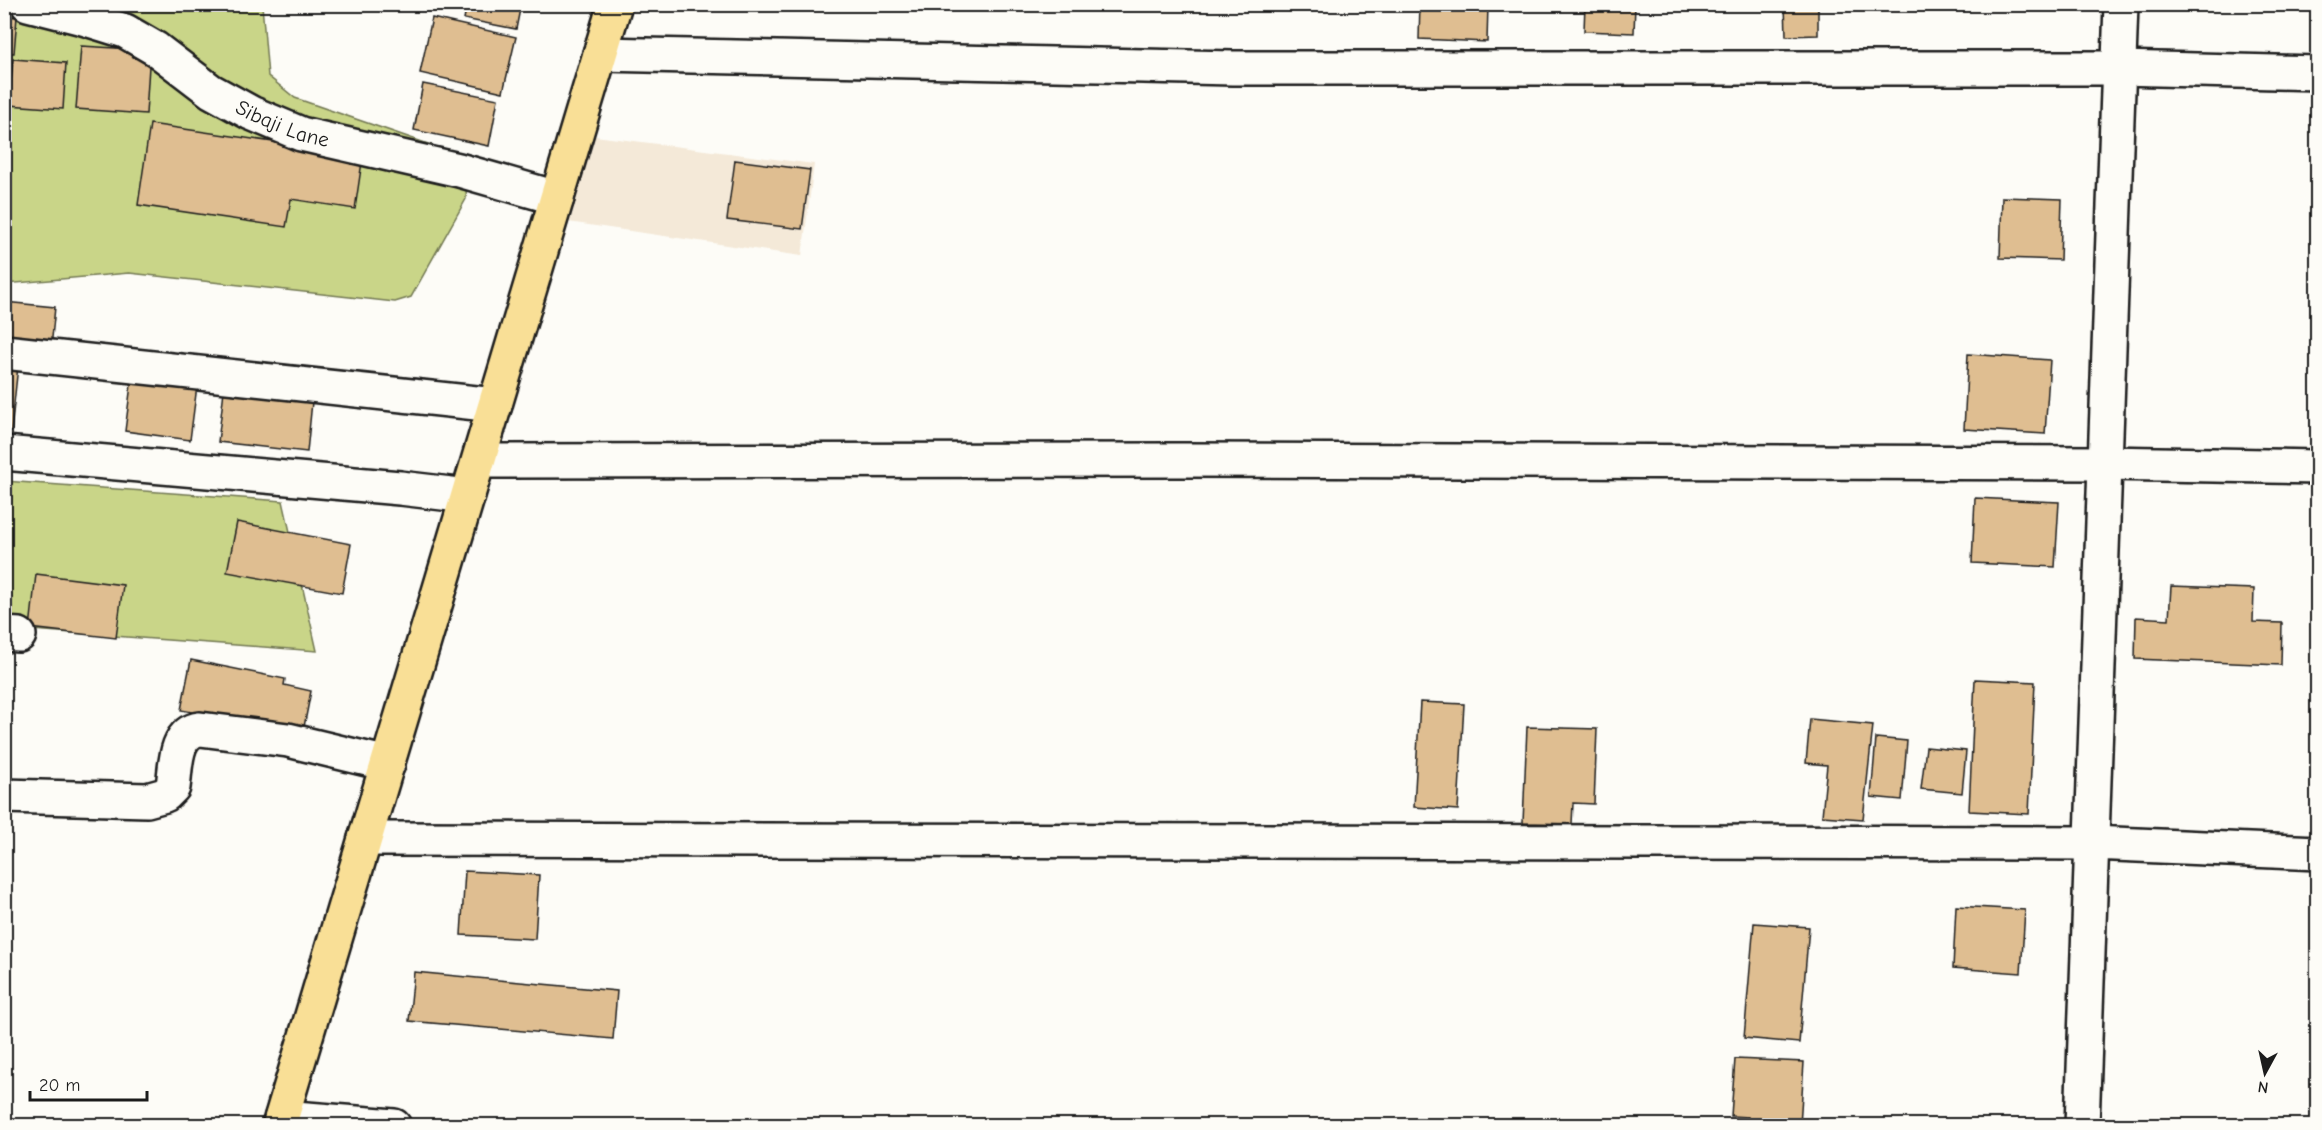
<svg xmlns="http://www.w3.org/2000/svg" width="2322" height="1130" font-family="'Comic Neue',sans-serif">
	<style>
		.built { fill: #f4e9d8 }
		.green { fill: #c9d588; stroke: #727852; stroke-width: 1.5 }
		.building { fill: #dfbe91; stroke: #1c1c1c; stroke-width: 1.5 }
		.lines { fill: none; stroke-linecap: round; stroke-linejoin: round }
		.minor-casing { stroke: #1c1c1c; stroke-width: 38 }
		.major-casing { stroke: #1c1c1c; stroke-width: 38 }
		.minor { stroke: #fdfcf7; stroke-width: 33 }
		.major { stroke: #f9df96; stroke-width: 33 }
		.labels { text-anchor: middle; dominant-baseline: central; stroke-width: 6; stroke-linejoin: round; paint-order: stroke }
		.street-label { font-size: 21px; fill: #1c1c1c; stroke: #fdfcf7 }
	</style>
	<rect width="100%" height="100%" fill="#fdfcf7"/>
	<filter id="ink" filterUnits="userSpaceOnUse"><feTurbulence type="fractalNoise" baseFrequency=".0167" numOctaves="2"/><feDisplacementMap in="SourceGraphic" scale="12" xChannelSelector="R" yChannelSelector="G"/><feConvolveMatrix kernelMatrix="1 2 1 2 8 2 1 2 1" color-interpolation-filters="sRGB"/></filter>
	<g filter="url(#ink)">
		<path class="built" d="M 595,136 L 814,164 L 802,256 L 568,222 Z"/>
		<path class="green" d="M 5,5 L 262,5 L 268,76 L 295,98 L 457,154 L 467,167 L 466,199 L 411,297 L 395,302 L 129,273 L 5,284 Z
			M 4,481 L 283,501 L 317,651 L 5,628 Z"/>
		<path class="building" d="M 467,4 L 521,4 L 516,29 L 464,19 Z
			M 1420,4 L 1488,4 L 1487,42 L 1419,39 Z
			M 1585,4 L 1635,4 L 1634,33 L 1584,31 Z
			M 1785,4 L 1818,4 L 1818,35 L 1786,36 Z
			M 4,16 L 17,17 L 14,53 L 4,53 Z
			M 432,18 L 516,37 L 503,92 L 420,73 Z
			M 81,46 L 150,50 L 146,114 L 76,109 Z
			M 13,59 L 66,63 L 63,109 L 9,105 Z
			M 423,84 L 498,99 L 489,146 L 414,130 Z
			M 150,124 L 363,155 L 355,209 L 291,199 L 286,227 L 138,205 Z
			M 735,160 L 810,170 L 802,229 L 727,220 Z
			M 2002,197 L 2062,199 L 2060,260 L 2000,258 Z
			M 4,302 L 55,307 L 51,348 L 4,343 Z
			M 1968,354 L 2050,360 L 2045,434 L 1964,429 Z
			M 4,364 L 18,366 L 11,432 L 4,431 Z
			M 132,377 L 197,386 L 190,440 L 125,431 Z
			M 225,382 L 313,392 L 307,452 L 218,442 Z
			M 1975,498 L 2059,502 L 2055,567 L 1972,563 Z
			M 237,522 L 351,544 L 342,593 L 227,572 Z
			M 36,574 L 123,585 L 116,638 L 30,628 Z
			M 2171,586 L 2254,589 L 2253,622 L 2282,623 L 2281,665 L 2135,659 L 2136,617 L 2169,619 Z
			M 191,660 L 285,679 L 284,685 L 311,691 L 303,732 L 181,710 Z
			M 1975,679 L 2035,682 L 2029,814 L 1969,811 Z
			M 1420,702 L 1464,704 L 1458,810 L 1414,807 Z
			M 1810,719 L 1873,725 L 1863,819 L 1822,816 L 1827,765 L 1806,763 Z
			M 1527,727 L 1597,729 L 1594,804 L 1573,803 L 1572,824 L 1523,823 Z
			M 1876,738 L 1907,741 L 1902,800 L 1871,797 Z
			M 1926,747 L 1966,751 L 1962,793 L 1921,789 Z
			M 465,871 L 539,875 L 535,939 L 461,935 Z
			M 1956,906 L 2025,910 L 2021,973 L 1953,968 Z
			M 1754,923 L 1809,927 L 1799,1043 L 1744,1038 Z
			M 414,972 L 617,991 L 613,1039 L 409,1021 Z
			M 1735,1059 L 1804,1062 L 1800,1126 L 1747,1126 L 1748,1117 L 1731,1116 Z"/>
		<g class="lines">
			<defs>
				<g id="minor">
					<path id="s1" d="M 28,4 L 83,18 L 125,31 L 156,49 L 211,91 L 251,113 L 301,134 L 459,170 L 557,198"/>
					<path d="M 600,54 L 1233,68 L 2119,68 L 2318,73"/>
					<path d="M 4,352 L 495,405"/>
					<path d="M 4,453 L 400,488 L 468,496"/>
					<path d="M 479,461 L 1182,460 L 2104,463 L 2318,467"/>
					<path d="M 4,634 L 19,635"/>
					<path d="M 4,796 L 147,800 L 165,795 L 173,787 C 176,767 174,732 200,729 L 288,740 L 388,764"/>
					<path d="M 365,839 L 2092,843 L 2318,853"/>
					<path d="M 282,1117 L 394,1126"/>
					<path d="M 2082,1126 L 2121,4"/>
				</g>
				<path id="major" d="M 279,1126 L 615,4"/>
			</defs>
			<use href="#minor" class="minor-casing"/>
			<use href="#major" class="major-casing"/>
			<use href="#minor" class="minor"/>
			<use href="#major" class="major"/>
		</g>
	</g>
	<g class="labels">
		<g class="street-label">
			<text stroke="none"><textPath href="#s1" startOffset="285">Sibaji Lane</textPath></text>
		</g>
	</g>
	<rect width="2322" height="1130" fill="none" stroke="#fdfcf7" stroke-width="24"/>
	<rect x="12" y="12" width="2298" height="1106" fill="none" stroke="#1c1c1c" stroke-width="2" filter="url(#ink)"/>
	<g transform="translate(2265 1073) rotate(188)" stroke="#fdfcf7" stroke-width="4.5" paint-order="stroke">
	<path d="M0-4.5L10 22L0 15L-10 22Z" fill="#1c1c1c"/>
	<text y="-9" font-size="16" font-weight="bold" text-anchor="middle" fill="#1c1c1c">N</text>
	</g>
	<path d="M30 1091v9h117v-9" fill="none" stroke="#1c1c1c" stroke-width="3"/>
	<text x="39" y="1091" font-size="18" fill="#1c1c1c" stroke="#fdfcf7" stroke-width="4.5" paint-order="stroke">20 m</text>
</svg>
